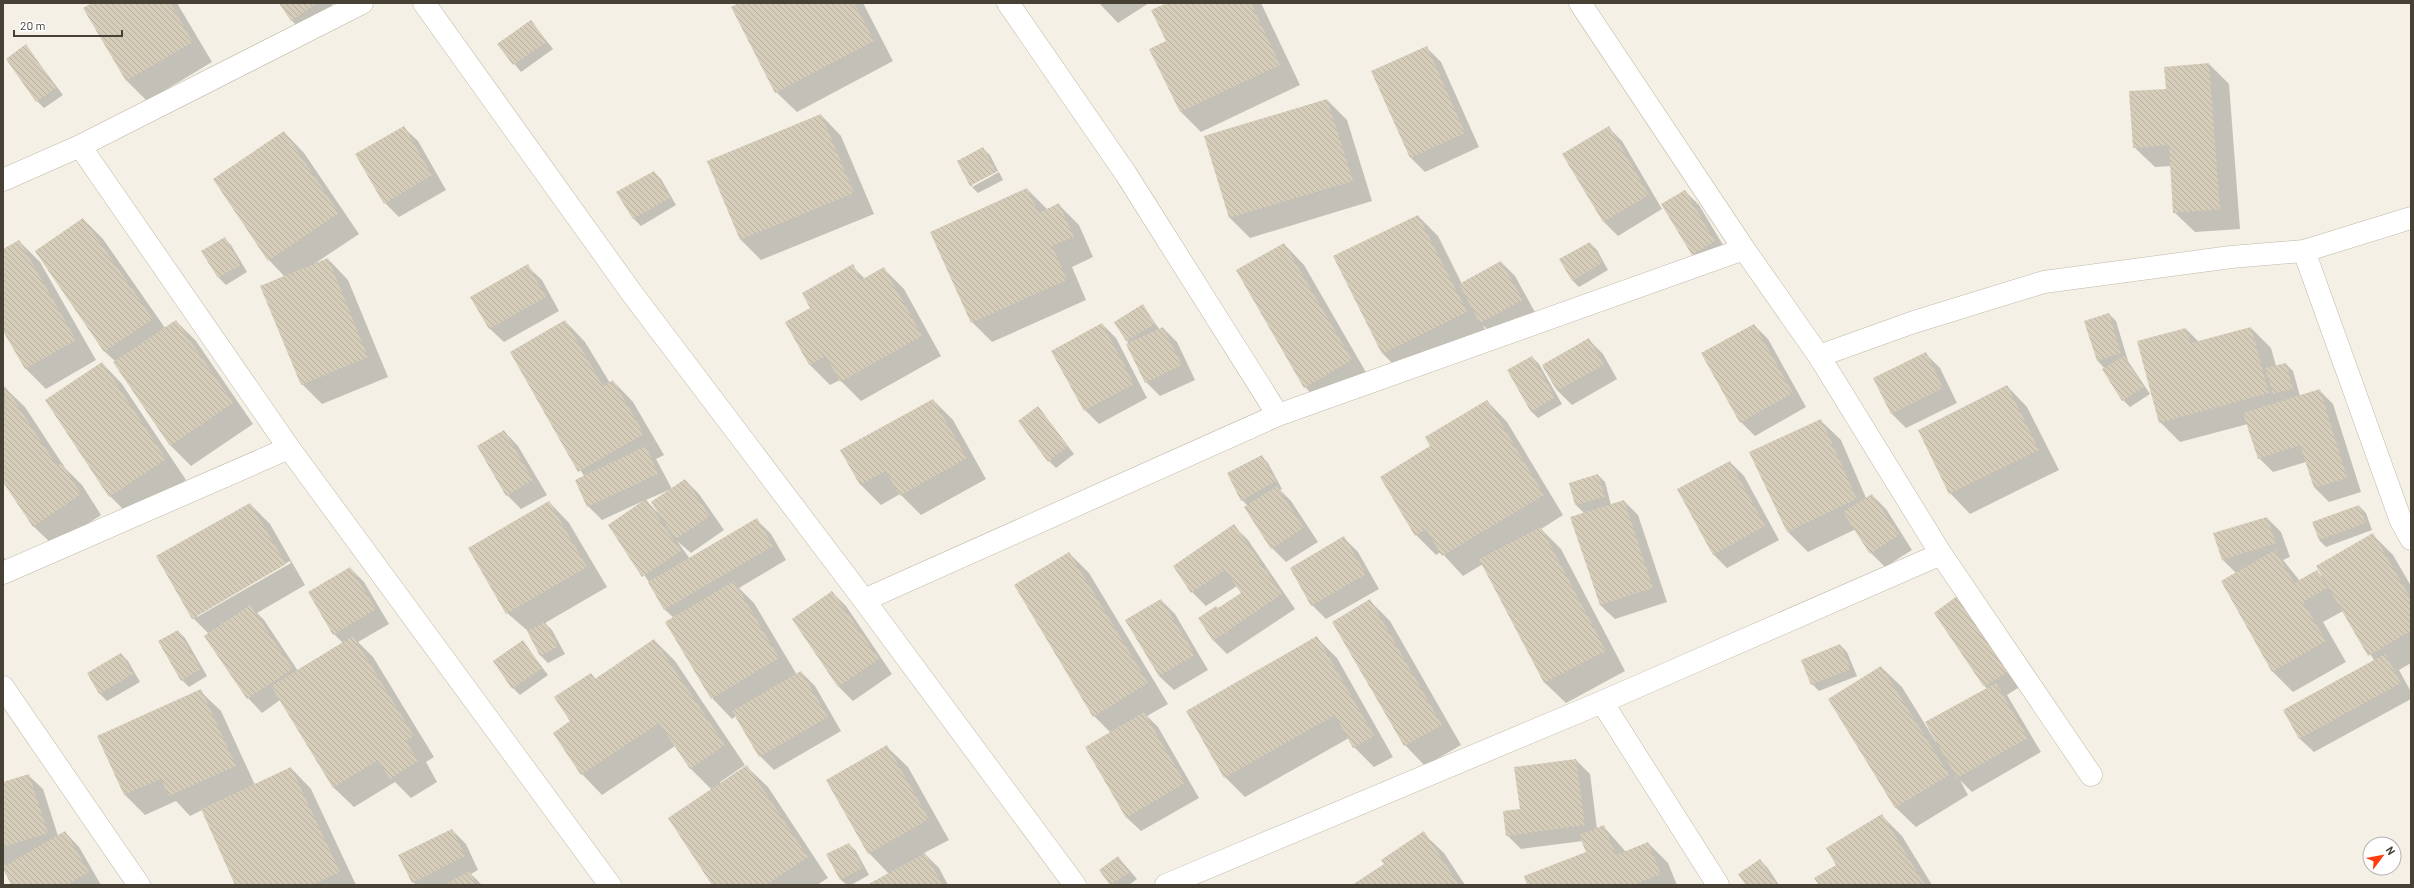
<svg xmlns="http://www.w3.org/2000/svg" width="2414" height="888" font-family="Barlow,sans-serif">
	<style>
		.shadow { fill: #0003; fill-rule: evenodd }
		.building { fill: url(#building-back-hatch) }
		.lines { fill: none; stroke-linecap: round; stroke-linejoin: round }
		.minor-casing { stroke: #c0b8a7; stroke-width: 23 }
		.minor { stroke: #fff; stroke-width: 22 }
	</style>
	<defs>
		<pattern id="building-back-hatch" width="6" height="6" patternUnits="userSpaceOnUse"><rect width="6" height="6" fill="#d6ccba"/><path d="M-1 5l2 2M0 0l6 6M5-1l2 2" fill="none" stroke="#b9b0a0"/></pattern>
	</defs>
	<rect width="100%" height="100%" fill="#f4f0e5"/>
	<path class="shadow" d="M 94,3 L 177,3 L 212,62 L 147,101 L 127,81 L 84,9 Z
		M 280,3 L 331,3 L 337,13 L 306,34 L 291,20 Z
		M 741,3 L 863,3 L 893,61 L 797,112 L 776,92 Z
		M 1099,3 L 1149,3 L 1118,23 Z
		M 1169,3 L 1261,3 L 1300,85 L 1201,132 L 1180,111 L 1167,42 Z
		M 531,21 L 553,49 L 521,72 L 498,44 Z
		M 26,46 L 63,95 L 44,108 L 37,101 Z
		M 1426,47 L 1441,62 L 1479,147 L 1425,172 L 1411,158 Z
		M 2209,64 L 2229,84 L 2240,229 L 2195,232 L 2174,212 L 2171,166 L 2155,167 L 2134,147 L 2167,90 Z
		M 1327,100 L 1347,120 L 1372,201 L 1250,238 L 1230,218 L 1205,136 Z
		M 821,115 L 841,136 L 874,214 L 761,260 L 741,240 L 708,162 Z
		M 403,127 L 418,141 L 446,190 L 399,217 L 385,203 Z
		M 1608,127 L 1622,141 L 1662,209 L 1618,236 L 1604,222 L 1564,154 Z
		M 284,132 L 304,153 L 359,234 L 314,264 L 328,259 L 348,280 L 388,377 L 322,404 L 302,384 L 285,277 L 269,260 L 215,179 Z
		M 982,148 L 990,155 L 998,171 L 972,184 L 972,187 L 999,172 L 1003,180 L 978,193 L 971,186 L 958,162 Z
		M 654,172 L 661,179 L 676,205 L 641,226 L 634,219 L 618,192 Z
		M 1027,189 L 1048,210 L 1058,204 L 1079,225 L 1093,257 L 1072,267 L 1086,300 L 992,342 L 972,322 Z
		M 1685,191 L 1699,205 L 1729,255 L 1707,268 L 1693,254 Z
		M 1418,216 L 1438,236 L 1462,284 L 1501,262 L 1515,276 L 1536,314 L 1495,337 L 1483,325 L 1487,333 L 1403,374 L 1383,354 Z
		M 83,219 L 103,239 L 165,328 L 176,321 L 196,341 L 253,424 L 191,466 L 171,446 L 115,361 L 105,352 L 36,251 Z
		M 224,238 L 231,245 L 247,272 L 226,285 L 219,278 L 203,251 Z
		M 19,241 L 40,262 L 96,360 L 46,389 L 25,368 L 3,329 L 3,251 Z
		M 1590,243 L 1597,250 L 1608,270 L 1579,287 L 1572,280 Z
		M 1284,244 L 1304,265 L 1371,381 L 1325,408 L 1305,387 Z
		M 527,266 L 542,280 L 559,311 L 504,342 L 489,328 Z
		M 852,266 L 865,279 L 884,269 L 904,289 L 941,356 L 861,401 L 840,380 L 830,385 L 810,365 L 786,323 L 811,308 Z
		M 1143,306 L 1160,330 L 1163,328 L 1177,342 L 1195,380 L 1160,396 L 1146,382 L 1127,341 Z
		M 2109,314 L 2116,321 L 2128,361 L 2150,394 L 2130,407 L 2123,400 L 2105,369 L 2097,360 Z
		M 565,321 L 585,342 L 610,383 L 613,381 L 633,402 L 664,455 L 656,459 L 672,489 L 685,480 L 699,494 L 724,530 L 691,553 L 677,541 L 690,559 L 757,520 L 771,534 L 786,560 L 739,588 L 754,603 L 797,675 L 801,672 L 815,686 L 841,731 L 774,770 L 760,756 L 736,716 L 732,719 L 712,698 L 674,618 L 664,609 L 649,582 L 609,525 L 643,501 L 602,520 L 588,506 L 584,476 L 511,352 ZM 671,490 L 657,512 L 646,500 L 671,489 Z
		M 1102,324 L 1116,338 L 1147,398 L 1099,424 L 1085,410 Z
		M 1754,325 L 1768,339 L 1806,407 L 1755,436 L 1741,422 Z
		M 2251,328 L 2271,348 L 2276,366 L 2286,364 L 2293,371 L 2300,396 L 2319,390 L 2333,404 L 2361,492 L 2329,502 L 2315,488 L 2306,462 L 2273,472 L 2259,458 L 2248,424 L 2180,442 L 2160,422 L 2186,329 L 2199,342 Z
		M 1588,339 L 1603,354 L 1617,379 L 1572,405 L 1557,390 Z
		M 1926,354 L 1940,368 L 1957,403 L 1906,428 L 1892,414 L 1875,379 Z
		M 1532,357 L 1539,364 L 1562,404 L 1538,418 L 1531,411 Z
		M 102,363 L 122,384 L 186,480 L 130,516 L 110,496 Z
		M 2007,386 L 2027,407 L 2059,470 L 1970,514 L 1950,493 Z
		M 4,387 L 25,407 L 65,468 L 82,485 L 101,515 L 54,546 L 33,526 L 3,480 Z
		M 933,400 L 953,420 L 986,479 L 921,515 L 900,494 L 881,505 L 860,484 Z
		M 1487,401 L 1507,422 L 1563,515 L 1541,529 L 1561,549 L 1625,671 L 1566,703 L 1545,683 L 1483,564 L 1463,576 L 1441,552 L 1436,555 L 1416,535 L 1431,447 Z
		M 1038,407 L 1074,454 L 1056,468 L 1049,461 Z
		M 1820,420 L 1841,440 L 1866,498 L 1872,495 L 1886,509 L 1912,550 L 1885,567 L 1871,553 L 1856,529 L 1808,552 L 1788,532 Z
		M 504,431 L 518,446 L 547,495 L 521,509 L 507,495 Z
		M 1261,456 L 1268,463 L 1282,489 L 1280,490 L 1291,501 L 1318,542 L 1286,562 L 1272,548 L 1248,506 L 1242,500 Z
		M 1730,462 L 1744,476 L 1779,540 L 1727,568 L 1713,554 Z
		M 1598,475 L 1605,482 L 1611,505 L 1624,501 L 1638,515 L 1667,602 L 1615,619 L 1600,605 L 1572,518 L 1584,513 L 1576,505 L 1570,483 Z
		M 549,502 L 569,523 L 607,587 L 545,623 L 552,630 L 565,654 L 548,663 L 541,656 L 529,632 L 507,613 Z
		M 250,504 L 270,524 L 305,585 L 257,613 L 264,620 L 298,671 L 343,643 L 334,634 L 350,568 L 364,582 L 389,624 L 358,642 L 373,657 L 434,757 L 426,762 L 437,782 L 411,798 L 395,782 L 354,807 L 333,787 L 280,700 L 262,713 L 248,698 L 209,634 L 193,618 ZM 290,561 L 291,563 L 197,617 L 197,614 Z
		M 2359,506 L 2366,513 L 2372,530 L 2326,547 L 2319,540 Z
		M 2267,518 L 2281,532 L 2290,557 L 2283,560 L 2300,581 L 2317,571 L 2324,579 L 2373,535 L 2393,555 L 2411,586 L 2411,663 L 2399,670 L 2411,692 L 2411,699 L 2314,752 L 2299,738 L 2374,660 L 2343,611 L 2323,622 L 2346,662 L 2293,692 L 2273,672 L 2222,581 L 2236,573 L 2222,559 Z
		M 1234,526 L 1248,540 L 1295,609 L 1227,654 L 1213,640 L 1218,609 L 1242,593 L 1237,586 L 1206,606 L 1192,592 Z
		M 1344,538 L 1358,552 L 1379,589 L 1326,619 L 1312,605 Z
		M 1069,553 L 1089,573 L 1168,704 L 1147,716 L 1158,727 L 1199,798 L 1141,831 L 1126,817 L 1111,733 L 1094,716 Z
		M 3,555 L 6,561 L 3,562 Z
		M 832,592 L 846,606 L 892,674 L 853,701 L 839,687 L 793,619 Z
		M 1957,598 L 2021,686 L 2007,695 L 2041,752 L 1972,792 L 1960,780 L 1968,795 L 1916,827 L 1895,807 L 1881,667 L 1902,687 L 1936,742 L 1937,741 L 1987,689 L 1935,613 Z
		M 1161,600 L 1175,614 L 1208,670 L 1174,690 L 1159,676 L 1126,620 Z
		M 1370,601 L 1390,621 L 1461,745 L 1425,766 L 1405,745 Z
		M 178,631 L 185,638 L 207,676 L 189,687 L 182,680 Z
		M 1317,638 L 1337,658 L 1393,757 L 1374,767 L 1354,747 L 1349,738 L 1245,797 L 1225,777 Z
		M 654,640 L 675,661 L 745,765 L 720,782 L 721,784 L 747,767 L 768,787 L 828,878 L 817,885 L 714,885 L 712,790 L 690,768 L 675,746 L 602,795 L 582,774 L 571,721 L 591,674 L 596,680 Z
		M 523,642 L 548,675 L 520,695 L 513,688 Z
		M 1840,645 L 1847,652 L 1857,676 L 1819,691 L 1812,684 Z
		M 121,654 L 128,661 L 140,682 L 107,701 L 100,694 L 88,674 Z
		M 200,691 L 221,711 L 255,785 L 291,768 L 311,789 L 356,885 L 236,885 L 202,810 L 190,816 L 176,801 L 145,815 L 125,795 L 99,737 Z
		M 887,747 L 908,767 L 949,840 L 924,853 L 939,868 L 948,885 L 869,885 L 889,874 L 869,853 Z
		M 1576,760 L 1590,774 L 1597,829 L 1604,827 L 1626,852 L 1648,843 L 1668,863 L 1677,885 L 1528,885 L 1587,852 L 1583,841 L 1521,849 L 1507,835 L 1521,810 Z
		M 28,775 L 43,789 L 58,836 L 65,832 L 79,847 L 101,885 L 12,885 L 3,869 L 9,865 L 3,866 L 3,783 Z
		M 1882,816 L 1902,836 L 1932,885 L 1820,885 Z
		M 452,830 L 466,844 L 478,870 L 471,874 L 482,885 L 416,885 L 413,882 Z
		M 1423,833 L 1444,853 L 1465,885 L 1354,885 L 1386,864 Z
		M 849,844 L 856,851 L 869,875 L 851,885 L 847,885 L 841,880 L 828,855 Z
		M 1118,857 L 1137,879 L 1129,885 L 1111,885 L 1100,870 Z
		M 1760,860 L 1767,867 L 1779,885 L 1747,885 Z"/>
	<path class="building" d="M 92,3 L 170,3 L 193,42 L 126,81 L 83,8 Z
		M 279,3 L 317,3 L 291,21 Z
		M 739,3 L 854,3 L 874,41 L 775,93 L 731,7 Z
		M 1167,3 L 1251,3 L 1280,65 L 1180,112 L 1149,49 L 1166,41 L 1151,10 Z
		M 531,20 L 547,42 L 513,65 L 497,44 Z
		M 26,44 L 56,88 L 36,102 L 6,59 Z
		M 1427,46 L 1465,133 L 1410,158 L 1371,71 Z
		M 2209,63 L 2220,209 L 2173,213 L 2169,145 L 2133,148 L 2129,91 L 2166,89 L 2164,67 Z
		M 1327,99 L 1353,181 L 1229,218 L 1204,136 Z
		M 821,114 L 854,193 L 740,240 L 707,161 Z
		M 404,126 L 432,175 L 384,204 L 355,154 Z
		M 1609,126 L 1649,195 L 1603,222 L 1562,154 Z
		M 284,131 L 339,213 L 268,261 L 213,179 Z
		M 983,147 L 996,172 L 970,186 L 957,161 Z
		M 654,171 L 670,198 L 633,219 L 616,192 Z
		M 1027,188 L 1039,213 L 1059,203 L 1074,237 L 1052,246 L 1067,280 L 971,323 L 930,232 Z
		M 1685,190 L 1715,241 L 1692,255 L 1661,204 Z
		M 1418,215 L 1467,312 L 1382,354 L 1333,256 Z
		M 83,218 L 153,319 L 104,352 L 35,251 Z
		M 225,237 L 241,265 L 218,278 L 201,251 Z
		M 19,240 L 76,340 L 25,369 L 3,331 L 3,249 Z
		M 1590,242 L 1602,263 L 1572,281 L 1559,259 Z
		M 1284,243 L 1352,360 L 1304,388 L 1236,270 Z
		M 328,258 L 368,357 L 301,385 L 260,286 Z
		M 1501,261 L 1523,300 L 1480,323 L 1459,284 Z
		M 528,264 L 546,297 L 489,329 L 470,297 Z
		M 853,264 L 861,280 L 884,267 L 922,336 L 840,382 L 826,356 L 809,365 L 785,322 L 810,308 L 802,293 Z
		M 1143,304 L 1155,324 L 1126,341 L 1114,322 Z
		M 2109,313 L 2121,353 L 2097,361 L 2084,321 Z
		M 176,320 L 233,403 L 170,446 L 113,362 Z
		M 565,320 L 603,386 L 613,380 L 644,434 L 578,472 L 510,352 Z
		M 1102,323 L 1134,384 L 1084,411 L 1051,351 Z
		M 1754,324 L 1793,393 L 1740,423 L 1701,353 Z
		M 1163,327 L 1182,365 L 1145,383 L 1126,344 Z
		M 2251,327 L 2269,393 L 2159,423 L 2137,341 L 2186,328 L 2191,343 Z
		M 1589,338 L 1604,365 L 1557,391 L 1542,365 Z
		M 1926,352 L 1943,388 L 1891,414 L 1873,378 Z
		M 1532,356 L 1555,397 L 1531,412 L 1507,370 Z
		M 2124,356 L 2144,387 L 2122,401 L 2102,369 Z
		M 102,362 L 166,459 L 109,497 L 45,400 Z
		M 2286,363 L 2293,389 L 2273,394 L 2265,368 Z
		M 2007,385 L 2039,450 L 1949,494 L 1918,430 Z
		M 5,386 L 57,466 L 62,463 L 81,494 L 33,527 L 3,482 Z
		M 2320,389 L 2347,478 L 2314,488 L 2300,445 L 2258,459 L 2243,413 Z
		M 933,399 L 967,458 L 900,496 L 886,471 L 860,485 L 840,450 Z
		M 1487,400 L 1544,495 L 1442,556 L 1426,529 L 1415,536 L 1380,477 L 1430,446 L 1425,437 Z
		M 1038,406 L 1068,446 L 1048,462 L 1018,421 Z
		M 1821,419 L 1857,499 L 1787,532 L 1749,452 Z
		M 504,430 L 533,480 L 506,496 L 477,446 Z
		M 646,446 L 658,474 L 587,507 L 575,480 Z
		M 1262,455 L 1276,481 L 1241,501 L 1227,473 Z
		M 1730,461 L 1765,526 L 1713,555 L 1677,489 Z
		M 1598,474 L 1605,497 L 1575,505 L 1569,483 Z
		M 685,479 L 710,516 L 676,539 L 651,502 Z
		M 1277,486 L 1304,528 L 1271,549 L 1244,507 Z
		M 1872,494 L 1899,535 L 1870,554 L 1843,512 Z
		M 646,499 L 681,551 L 642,577 L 608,525 Z
		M 1624,500 L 1653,588 L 1600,605 L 1570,517 Z
		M 549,501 L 587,567 L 506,614 L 468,548 Z
		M 250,503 L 286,564 L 192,619 L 156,556 Z
		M 2359,505 L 2366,523 L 2319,540 L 2312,522 Z
		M 2267,517 L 2276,543 L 2222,560 L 2213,533 Z
		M 757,518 L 773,546 L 664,610 L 648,582 Z
		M 1234,524 L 1282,594 L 1213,641 L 1198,618 L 1216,606 L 1218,608 L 1241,593 L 1225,570 L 1191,593 L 1173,566 Z
		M 1541,527 L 1606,651 L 1544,683 L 1479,559 Z
		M 2373,533 L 2411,599 L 2411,631 L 2368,656 L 2316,566 Z
		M 1344,536 L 1366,574 L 1311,606 L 1290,568 Z
		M 2275,550 L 2294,583 L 2317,570 L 2327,588 L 2303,602 L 2326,641 L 2272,672 L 2221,581 Z
		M 1069,552 L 1148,683 L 1093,717 L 1014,585 Z
		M 350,567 L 376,609 L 333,635 L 308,592 Z
		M 734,581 L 779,658 L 711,699 L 665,622 Z
		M 832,591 L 879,659 L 838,687 L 792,619 Z
		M 1957,596 L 2008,672 L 1984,687 L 1934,613 Z
		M 1161,599 L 1195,655 L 1159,676 L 1125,620 Z
		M 1370,599 L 1442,725 L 1404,746 L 1332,622 Z
		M 250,605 L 293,669 L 247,699 L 204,636 Z
		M 545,622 L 558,647 L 540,656 L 527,631 Z
		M 178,630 L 201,669 L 181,681 L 158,641 Z
		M 353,636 L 414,736 L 406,741 L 418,761 L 390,779 L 378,760 L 333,788 L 271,686 Z
		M 1317,636 L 1374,736 L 1353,748 L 1335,715 L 1224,778 L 1186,711 Z
		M 654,639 L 725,745 L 690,769 L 659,723 L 581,775 L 553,733 L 570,721 L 554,697 L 591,673 L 595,679 Z
		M 523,640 L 542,668 L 512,689 L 493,661 Z
		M 1840,644 L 1851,669 L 1811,685 L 1801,660 Z
		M 121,653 L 133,674 L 99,694 L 87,673 Z
		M 2385,654 L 2401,683 L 2299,739 L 2283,710 Z
		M 1881,666 L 1949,775 L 1895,808 L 1828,699 Z
		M 801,671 L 828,717 L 759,757 L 732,711 Z
		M 1996,683 L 2028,738 L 1957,778 L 1925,722 Z
		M 201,689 L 236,766 L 169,796 L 161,779 L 124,795 L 97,736 Z
		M 1144,712 L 1185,783 L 1126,818 L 1085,747 Z
		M 887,745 L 929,819 L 868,854 L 826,780 Z
		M 1576,759 L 1585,825 L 1506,836 L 1503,811 L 1520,809 L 1514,767 Z
		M 747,765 L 808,857 L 766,885 L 712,885 L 668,818 Z
		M 291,767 L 340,872 L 312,885 L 235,885 L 201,809 Z
		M 29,774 L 48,833 L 3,847 L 3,782 Z
		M 1882,814 L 1925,885 L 1819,885 L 1814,878 L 1836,865 L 1826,848 Z
		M 1604,825 L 1616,855 L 1648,842 L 1661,874 L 1633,885 L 1527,885 L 1524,876 L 1586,852 L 1579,835 Z
		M 452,829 L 465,856 L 412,883 L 398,855 Z
		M 65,831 L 89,872 L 67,885 L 11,885 L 3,867 Z
		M 1424,831 L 1459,885 L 1352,885 L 1384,864 L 1381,860 Z
		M 849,843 L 863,868 L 840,880 L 826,854 Z
		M 925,853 L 943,885 L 867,885 Z
		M 1118,856 L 1130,872 L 1110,885 L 1099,870 Z
		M 1760,859 L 1777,885 L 1746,885 L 1738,874 Z
		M 469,871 L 477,885 L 444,885 Z"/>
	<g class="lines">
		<defs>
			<path id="minor" d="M 424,3 L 631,292 L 864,600 L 1075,885
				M 1008,3 L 1126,174 L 1278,415
				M 1580,3 L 1744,249 L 1819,356 L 1914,322 L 2044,282 L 2231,257 L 2304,251 L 2411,218
				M 80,146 L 289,448 L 610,885
				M 3,180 L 80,146 L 362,3
				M 2304,251 L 2401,521 L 2411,539
				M 1941,554 L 2091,775
				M 3,573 L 289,448
				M 864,600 L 1278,415 L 1744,249
				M 3,687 L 139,885
				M 1602,702 L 1718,885
				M 1166,885 L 1602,702 L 1941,554 L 1819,356"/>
		</defs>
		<use href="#minor" class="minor-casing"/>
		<use href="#minor" class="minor"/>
	</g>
	<rect width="2414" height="888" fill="none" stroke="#474034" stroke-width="8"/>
	<g transform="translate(2382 856) rotate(58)"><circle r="19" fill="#ffffff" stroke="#b5b3ae"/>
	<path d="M0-3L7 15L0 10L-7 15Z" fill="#ff3d11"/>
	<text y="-6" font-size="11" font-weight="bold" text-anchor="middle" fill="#474034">N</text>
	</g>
	<path d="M14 30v6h108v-6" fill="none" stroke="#474034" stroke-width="2"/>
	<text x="20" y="30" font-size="12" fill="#474034" stroke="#ffffff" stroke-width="3" paint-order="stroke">20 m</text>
</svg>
